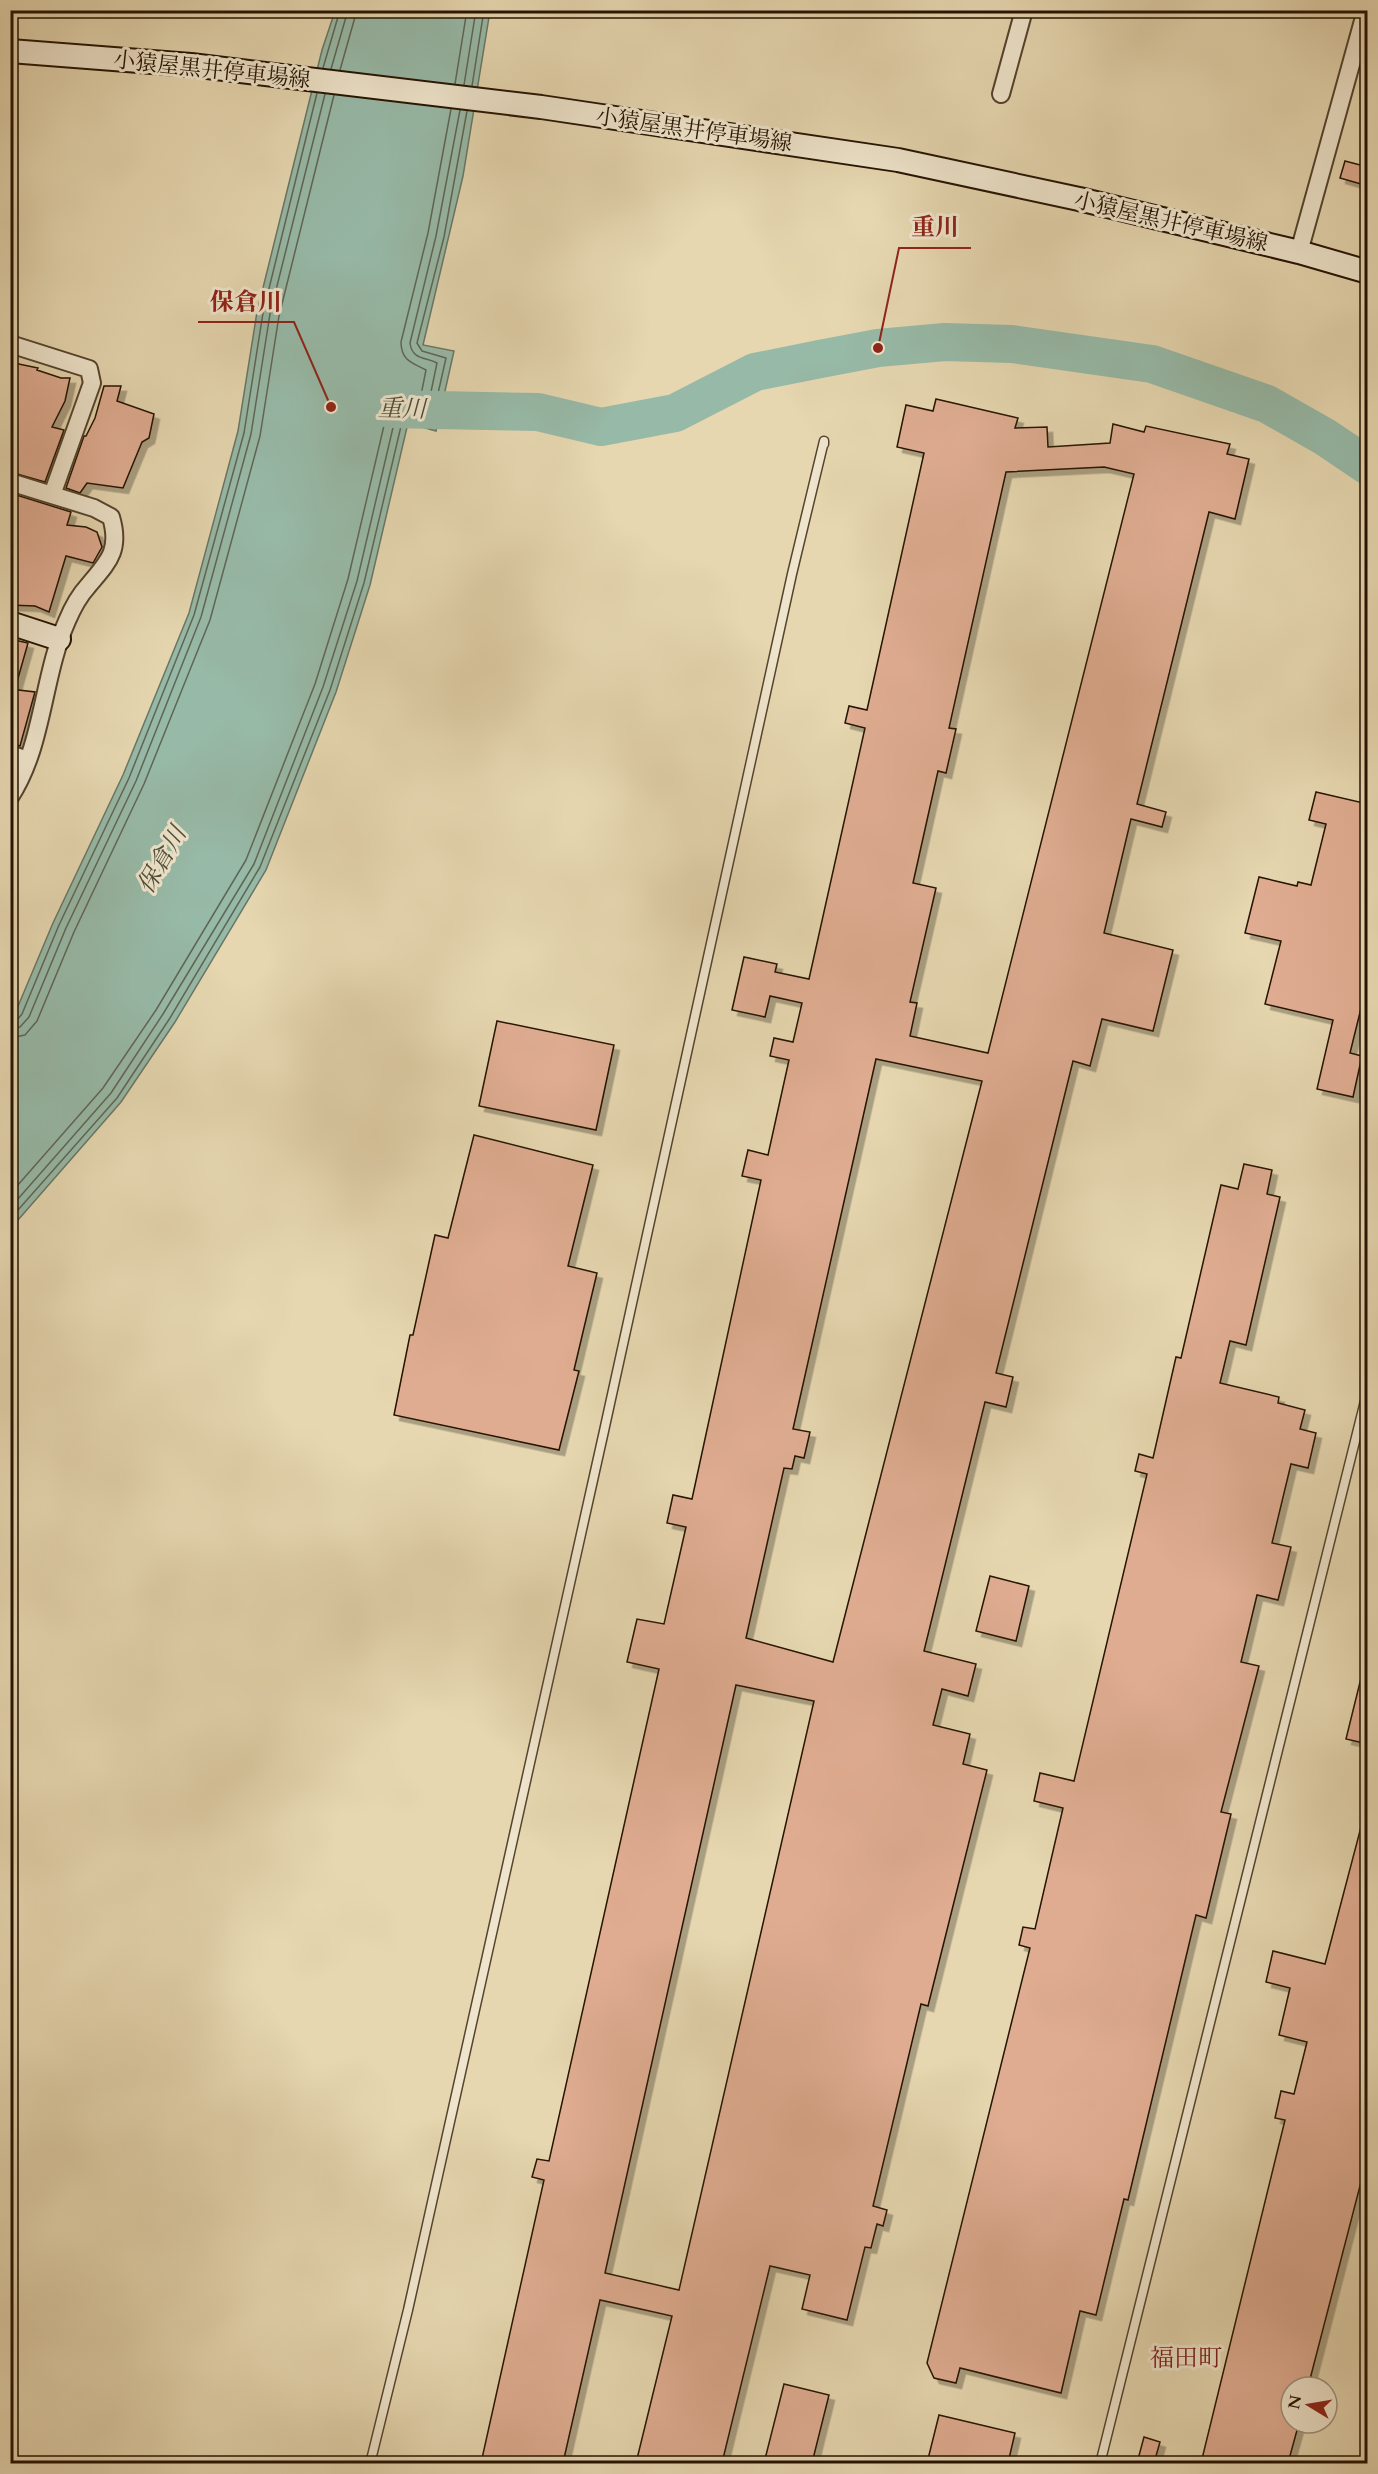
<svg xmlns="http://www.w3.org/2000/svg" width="1378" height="2474" font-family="Cardo,'Noto Serif JP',serif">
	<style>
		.water { fill: #97baa8; stroke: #697766; stroke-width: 1.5 }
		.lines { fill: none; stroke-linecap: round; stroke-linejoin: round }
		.shore { stroke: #5e6655; stroke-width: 1.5 }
		.river { stroke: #97baa8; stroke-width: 38 }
		.building { fill: #dfac91; stroke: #251302; stroke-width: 1.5; fill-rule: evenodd; filter: url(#shadow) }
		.lane-casing { stroke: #55442e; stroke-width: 11 }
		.street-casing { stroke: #55442e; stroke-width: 20 }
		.secondary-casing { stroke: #251302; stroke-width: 26 }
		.lane { stroke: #efe5cc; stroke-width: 8 }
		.street { stroke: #efe5cc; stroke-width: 16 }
		.secondary { stroke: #efe5cc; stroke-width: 22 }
		.labels { text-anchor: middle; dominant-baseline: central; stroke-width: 6; stroke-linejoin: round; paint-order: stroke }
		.street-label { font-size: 22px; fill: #251302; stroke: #efe5cc }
		.water-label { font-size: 24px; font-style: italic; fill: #4d4d3c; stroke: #efe5cc }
		.neighbourhood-label { font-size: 24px; fill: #7a1f14; stroke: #efe5cc }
		.leader { fill: none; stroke: #8f2418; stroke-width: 2 }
		.callout-dot { fill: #8f2418; stroke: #efe5cc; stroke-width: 2 }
		.callout-label { font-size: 24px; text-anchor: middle; font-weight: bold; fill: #8f2418; stroke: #efe5cc; stroke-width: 6; stroke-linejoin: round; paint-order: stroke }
	</style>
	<defs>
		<filter id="shadow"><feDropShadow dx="5.5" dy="5.5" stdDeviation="0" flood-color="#0004"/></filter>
	</defs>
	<rect width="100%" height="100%" fill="#e6d7b0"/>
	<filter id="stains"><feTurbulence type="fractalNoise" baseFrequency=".00333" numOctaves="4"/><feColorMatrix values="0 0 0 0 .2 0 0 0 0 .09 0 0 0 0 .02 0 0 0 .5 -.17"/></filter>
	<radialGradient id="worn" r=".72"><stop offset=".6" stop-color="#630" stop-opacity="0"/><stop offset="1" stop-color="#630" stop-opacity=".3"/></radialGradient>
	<path class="water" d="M 335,11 L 490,11 L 463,176 L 423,345 L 454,351 L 436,431 L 408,423 L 370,585 L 336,692 L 266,870 L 175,1022 L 121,1102 L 11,1228 L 11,1019 L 16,1011 L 53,923 L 123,775 L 189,613 L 238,431 L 257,312 L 322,50 Z"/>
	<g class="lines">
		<path class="shore" d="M 323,68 L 340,10
			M 331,69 L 348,10
			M 340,70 L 357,10
			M 455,84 L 467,10
			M 464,85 L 476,10
			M 472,86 L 484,10
			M 10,1022 L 17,1020 L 22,1014 L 59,925 L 129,778 L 194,615 L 244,433 L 263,313 L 317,93
			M 10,1029 L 20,1027 L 29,1017 L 66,928 L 136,781 L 201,617 L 251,434 L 270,314 L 325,94
			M 10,1038 L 25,1035 L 37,1021 L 74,932 L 144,784 L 210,620 L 260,436 L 279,316 L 334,95
			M 10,1194 L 103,1088 L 156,1010 L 246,860 L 315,684 L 348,579 L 386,417 C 392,404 403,399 417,402 L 420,400 L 426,370 C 413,363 401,361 401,342 L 428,233 L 451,109
			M 10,1208 L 111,1093 L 163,1014 L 254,864 L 323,687 L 357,581 L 395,419 L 405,410 L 423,413 L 427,411 L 437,363 C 426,357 412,360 410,343 L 436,236 L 460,110
			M 10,1219 L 117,1098 L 170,1018 L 260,867 L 330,690 L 364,583 L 402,422 L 408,417 L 429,422 L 432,420 L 446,358 L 422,351 L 417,343 L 444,237 L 467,111"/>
		<path class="river" d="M 390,409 L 538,412 L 601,427 L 675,413 L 755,372 L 820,359 L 878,348 L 945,342 L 1012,344 L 1152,364 L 1267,404 L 1325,437 L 1368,466"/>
	</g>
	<path class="building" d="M 1345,161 L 1368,167 L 1368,186 L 1340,178 Z
		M 14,363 L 38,368 L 37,370 L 61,378 L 70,378 L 65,401 L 52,427 L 64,430 L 45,482 L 10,472 L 10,372 Z
		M 104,386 L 121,386 L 117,401 L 154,414 L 149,438 L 142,442 L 123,488 L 87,483 L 80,493 L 66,488 L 84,436 L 86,436 L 95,418 Z
		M 936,399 L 1018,418 L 1015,428 L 1047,427 L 1048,447 L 1110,443 L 1113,424 L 1144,432 L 1146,426 L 1230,444 L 1227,454 L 1249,459 L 1235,519 L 1209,512 L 1137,804 L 1166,812 L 1162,827 L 1131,819 L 1104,933 L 1173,950 L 1153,1031 L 1102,1019 L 1090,1066 L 1073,1061 L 996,1373 L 1013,1377 L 1006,1407 L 985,1402 L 924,1651 L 976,1664 L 968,1696 L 942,1689 L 933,1725 L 970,1734 L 963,1764 L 987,1770 L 928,2006 L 921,2004 L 873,2206 L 887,2210 L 883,2226 L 877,2224 L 871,2248 L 865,2247 L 847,2320 L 802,2309 L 810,2275 L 770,2266 L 722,2463 L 636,2463 L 672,2316 L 600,2300 L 563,2463 L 481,2463 L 544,2180 L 532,2177 L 537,2159 L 549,2161 L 659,1669 L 627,1662 L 637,1619 L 664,1624 L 686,1527 L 667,1523 L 673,1495 L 692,1499 L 761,1180 L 742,1176 L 748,1150 L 768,1155 L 789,1060 L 770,1056 L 774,1038 L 793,1042 L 802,1003 L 770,996 L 765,1017 L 732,1010 L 744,957 L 777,964 L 775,972 L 809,979 L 865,728 L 845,723 L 849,706 L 867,710 L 924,453 L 897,447 L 906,405 L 933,411 ZM 1104,467 L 1134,474 L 988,1053 L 910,1036 L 917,1003 L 910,1002 L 936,888 L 913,883 L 938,771 L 946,773 L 956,729 L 949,728 L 1006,472 ZM 876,1059 L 982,1081 L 833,1662 L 746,1638 L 784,1468 L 792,1469 L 795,1456 L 804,1458 L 810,1432 L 793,1429 ZM 736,1685 L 814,1701 L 679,2290 L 605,2273 Z
		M 10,493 L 71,512 L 67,525 L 86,527 L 97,532 L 102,547 L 93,563 L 66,556 L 49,612 L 35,606 L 10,605 Z
		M 10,639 L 28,643 L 15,689 L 10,688 Z
		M 10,689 L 35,692 L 20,746 L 10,744 Z
		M 1316,792 L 1368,804 L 1368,980 L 1350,1053 L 1362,1056 L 1353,1097 L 1317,1089 L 1333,1020 L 1265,1004 L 1281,941 L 1245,933 L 1259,877 L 1297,886 L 1298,882 L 1311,885 L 1326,824 L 1309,820 Z
		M 497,1021 L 614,1045 L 596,1130 L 479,1106 Z
		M 474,1135 L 593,1165 L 568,1266 L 597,1273 L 574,1370 L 579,1371 L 559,1450 L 394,1415 L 410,1335 L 413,1335 L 435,1235 L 448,1238 Z
		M 1244,1164 L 1272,1170 L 1267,1194 L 1280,1197 L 1246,1345 L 1230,1341 L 1220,1383 L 1279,1397 L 1278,1403 L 1305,1410 L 1300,1429 L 1316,1433 L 1308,1468 L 1291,1464 L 1272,1543 L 1291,1547 L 1278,1600 L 1257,1595 L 1241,1662 L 1259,1666 L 1221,1812 L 1231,1814 L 1206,1918 L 1196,1915 L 1128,2200 L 1124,2199 L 1096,2315 L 1080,2311 L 1061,2393 L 960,2368 L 956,2383 L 934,2378 L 927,2363 L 1030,1948 L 1019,1945 L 1023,1927 L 1035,1929 L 1063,1808 L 1034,1801 L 1040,1773 L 1074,1781 L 1147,1474 L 1135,1471 L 1139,1454 L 1153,1458 L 1176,1357 L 1181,1358 L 1221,1185 L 1238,1189 Z
		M 990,1576 L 1029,1586 L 1016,1641 L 976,1631 Z
		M 1361,1678 L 1368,1679 L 1368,1744 L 1346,1739 Z
		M 1361,1827 L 1368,1828 L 1368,2155 L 1308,2387 L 1291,2387 L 1291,2423 L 1299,2423 L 1288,2463 L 1201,2463 L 1285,2120 L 1275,2118 L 1281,2091 L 1294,2094 L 1307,2042 L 1279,2035 L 1290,1988 L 1266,1982 L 1273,1951 L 1325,1964 Z
		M 784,2384 L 829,2395 L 812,2463 L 764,2463 Z
		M 939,2415 L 1015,2433 L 1008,2463 L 927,2463 Z
		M 1144,2437 L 1160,2442 L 1154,2463 L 1137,2463 Z"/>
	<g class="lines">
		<defs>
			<path id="lane" d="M 370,2464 L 408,2310 L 604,1431 L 792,574 L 824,441 L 824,444
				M 1100,2464 L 1368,1389"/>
			<path id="street" d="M 1001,94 L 1024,10
				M 1299,252 L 1366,10
				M 10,344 L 89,369 L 92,383 L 52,495 L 94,508 L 111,517 C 121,551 108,562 88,586 C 78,597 72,609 67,621 C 42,677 44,745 10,797
				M 10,482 L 52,495
				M 10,754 L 28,760"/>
			<path id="secondary" d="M 10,51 L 191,65 L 541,107 L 898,160 L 1079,199 L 1299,252 L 1368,272
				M 10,623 L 59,639"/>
		</defs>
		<use href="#lane" class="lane-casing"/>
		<use href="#street" class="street-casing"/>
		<use href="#secondary" class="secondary-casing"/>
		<use href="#lane" class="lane"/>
		<use href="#street" class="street"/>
		<use href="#secondary" class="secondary"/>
	</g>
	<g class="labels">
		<g class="street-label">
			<text transform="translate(212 70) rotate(6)">小猿屋黒井停車場線</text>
			<text transform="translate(694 130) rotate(8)">小猿屋黒井停車場線</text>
			<text transform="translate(1171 222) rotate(13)">小猿屋黒井停車場線</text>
		</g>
		<g class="water-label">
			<text transform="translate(402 409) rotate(1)">重川</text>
			<text transform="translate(162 860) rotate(-60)">保倉川</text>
		</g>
		<g class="neighbourhood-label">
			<text x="1186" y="2358">福田町</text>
		</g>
	</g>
	<path class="leader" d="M878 348L899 248H971M331 407L294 322H198"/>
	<g class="callout-dot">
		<circle cx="878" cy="348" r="6"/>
		<circle cx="331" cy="407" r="6"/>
	</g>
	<g class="callout-label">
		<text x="935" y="235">重川</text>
		<text x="246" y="310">保倉川</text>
	</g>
	<rect width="1378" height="2474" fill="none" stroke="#e6d7b0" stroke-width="36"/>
	<rect x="12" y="12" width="1354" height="2450" fill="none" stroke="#251302" stroke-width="3"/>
	<rect x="18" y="18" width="1342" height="2438" fill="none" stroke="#251302" stroke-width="1.5"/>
	<g transform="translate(1309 2405) rotate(281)"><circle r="28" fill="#efe5cc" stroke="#9e917b" stroke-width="1.5"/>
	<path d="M0-4.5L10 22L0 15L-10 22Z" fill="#8f2418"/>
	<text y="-9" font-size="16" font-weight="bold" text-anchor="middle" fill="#251302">N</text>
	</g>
	<rect width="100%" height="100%" filter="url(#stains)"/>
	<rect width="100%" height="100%" fill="url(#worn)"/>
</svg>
